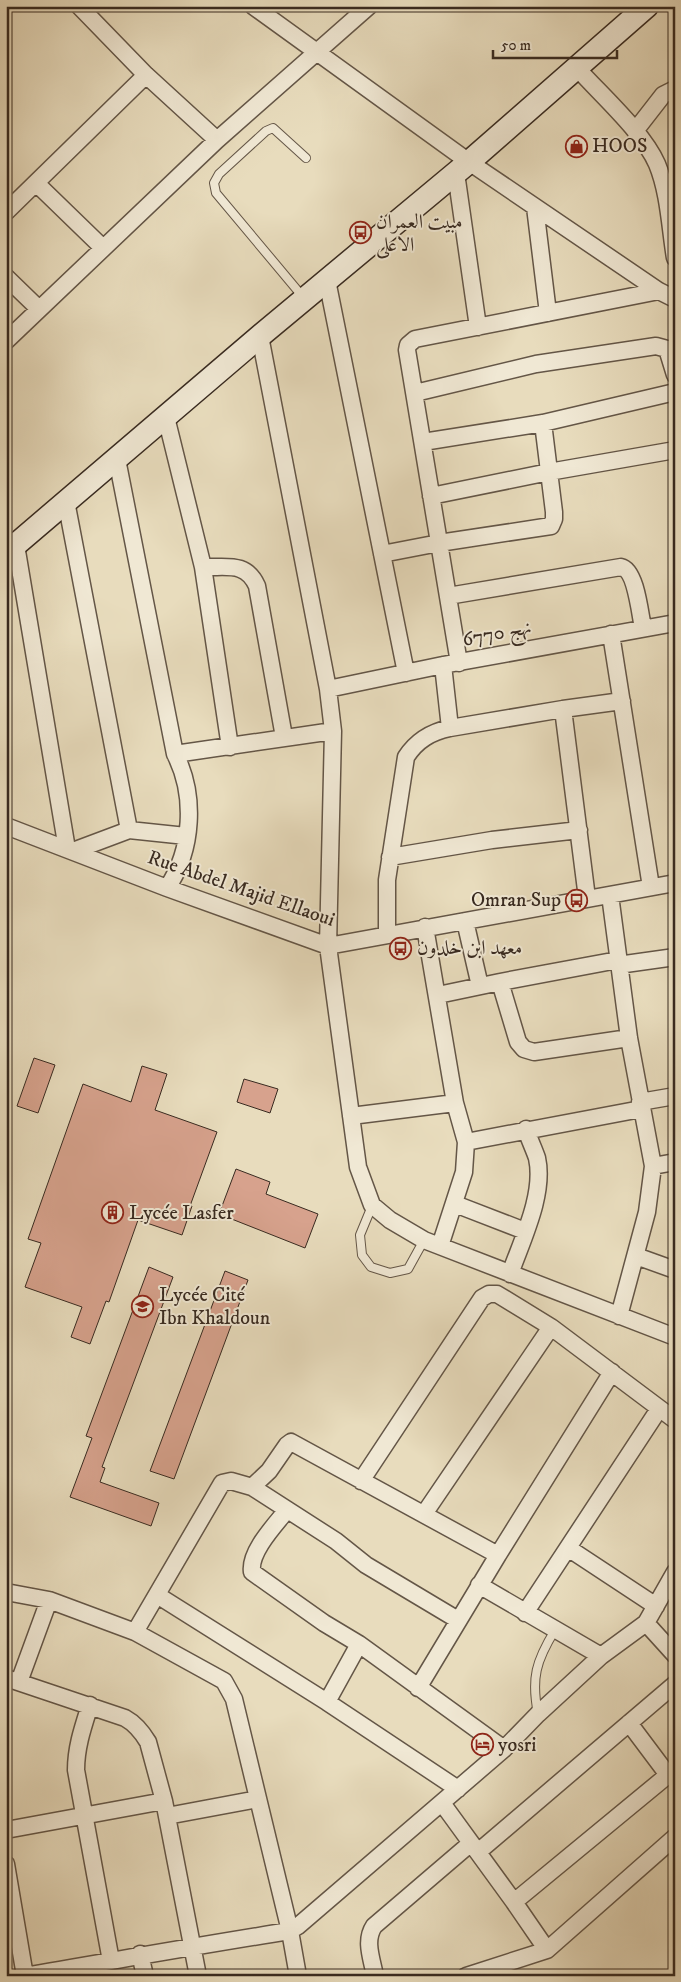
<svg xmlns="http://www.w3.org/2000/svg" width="681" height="1982" font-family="'IM FELL DW Pica',Amiri,serif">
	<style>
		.building { fill: #d7a28d; stroke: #382a20 }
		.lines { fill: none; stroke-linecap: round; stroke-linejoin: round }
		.lane-casing { stroke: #645647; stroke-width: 10 }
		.street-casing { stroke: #645647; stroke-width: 19 }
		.secondary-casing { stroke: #382a20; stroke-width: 25 }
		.lane { stroke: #f0e8d4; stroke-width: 8 }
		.street { stroke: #f0e8d4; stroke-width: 16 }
		.secondary { stroke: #f0e8d4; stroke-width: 22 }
		.labels { text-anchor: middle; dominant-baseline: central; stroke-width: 4; stroke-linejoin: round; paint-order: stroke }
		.poi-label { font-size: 20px; fill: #382a20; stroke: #f0e8d4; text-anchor: start }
		.street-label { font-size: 20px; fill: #382a20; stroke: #f0e8d4 }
	</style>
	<rect width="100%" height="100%" fill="#e8dcbd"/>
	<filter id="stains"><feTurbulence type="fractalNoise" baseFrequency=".004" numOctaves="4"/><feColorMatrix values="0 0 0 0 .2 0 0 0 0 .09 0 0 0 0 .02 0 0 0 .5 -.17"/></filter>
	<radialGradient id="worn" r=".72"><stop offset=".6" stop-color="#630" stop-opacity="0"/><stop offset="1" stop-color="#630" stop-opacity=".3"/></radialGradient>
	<path class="building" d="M 34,1058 L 55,1065 L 38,1113 L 17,1106 Z
		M 142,1066 L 167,1074 L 155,1110 L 217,1132 L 190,1206 L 192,1206 L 182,1235 L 138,1220 L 109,1302 L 106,1301 L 90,1344 L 71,1337 L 82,1307 L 25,1287 L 41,1243 L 28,1239 L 83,1084 L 131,1102 Z
		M 244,1079 L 278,1089 L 270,1113 L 237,1102 Z
		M 236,1169 L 270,1182 L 266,1194 L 318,1214 L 305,1248 L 219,1214 Z
		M 149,1267 L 173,1277 L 102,1467 L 105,1468 L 100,1482 L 159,1503 L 151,1526 L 70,1497 L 92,1438 L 86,1436 Z
		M 225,1271 L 248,1280 L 174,1479 L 150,1471 Z"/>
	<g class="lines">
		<defs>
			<path id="lane" d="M 303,297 L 216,193 L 214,183 L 219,174 L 266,131 L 273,128 L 306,158
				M 372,1206 L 360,1235 L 362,1255 L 371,1267 L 390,1273 L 408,1269 L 424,1240
				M 538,1714 C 531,1678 536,1661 555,1630"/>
			<path id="street" d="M 79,6 L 146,75 L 217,140
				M 253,6 L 469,162 L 659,291 L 675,299
				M 577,68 C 601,95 643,132 657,164 C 669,193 670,228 675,258
				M 635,131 L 663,95 L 675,89
				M 456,173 L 478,327
				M 36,183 L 103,248
				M 535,207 L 548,313
				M 6,212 L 146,75
				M 6,277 L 39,309
				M 327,280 L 406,673
				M 260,336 L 328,689 L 333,731 L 328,946 L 358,1167 L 372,1205 L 390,1220 L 424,1240 L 675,1337
				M 6,341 L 217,140 L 369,6
				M 415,393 L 536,364 L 656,346 L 667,349 L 675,375
				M 166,417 L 203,567 L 230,747
				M 423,442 L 543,423 L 675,392
				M 117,459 L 175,754 C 196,795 193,850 167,888
				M 431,496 L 549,472 L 675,450
				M 66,501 L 129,830
				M 16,545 L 67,849
				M 382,554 L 439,543 L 551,526 L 554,519 L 554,512 L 543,423
				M 203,567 C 226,568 246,561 257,586 L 284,737
				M 448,596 L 621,567 C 636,570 640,614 643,628
				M 611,634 L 651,887
				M 459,663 L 407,350 L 408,345 L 415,339 L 659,291
				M 328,689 L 443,665 L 675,623
				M 450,728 L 563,709
				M 175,754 L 333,731
				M 6,826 L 167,888 L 328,946 L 675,883
				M 73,851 L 129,830 L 186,836
				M 390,857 L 492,840 L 579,830
				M 610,895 L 629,1038 L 653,1166 L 647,1212 L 619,1316
				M 587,898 L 563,709 L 622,701
				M 465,921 L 480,986
				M 425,927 L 455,1103 L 466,1142 L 641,1109
				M 387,935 L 387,880 L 406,757 C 417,740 431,732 450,728 L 443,665
				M 618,965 L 675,957
				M 500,982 L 618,960
				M 438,995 L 500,982 L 518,1042 L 524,1049 L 534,1052 L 629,1038
				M 640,1102 L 675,1096
				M 351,1116 L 455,1103
				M 653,1166 L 675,1162
				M 455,1204 L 525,1231
				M 440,1246 L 464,1172 L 466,1142
				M 636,1256 L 675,1270
				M 510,1274 C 522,1240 545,1194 537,1158 C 534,1149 529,1139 526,1129
				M 361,1481 L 482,1298 L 489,1294 L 497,1294 L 551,1327 L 675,1420
				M 252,1487 L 336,1541 L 366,1565 L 458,1620
				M 287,1510 C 275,1525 249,1552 252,1572 L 324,1623 L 359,1644 L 504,1749
				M 424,1514 L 551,1327
				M 568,1548 L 656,1606
				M 479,1585 L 601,1656
				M 6,1592 L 49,1600 L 135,1632 L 224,1681 L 234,1699 L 290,1931 L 298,1976
				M 157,1595 L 327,1702 L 458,1789
				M 525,1613 L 659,1409
				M 646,1623 L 675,1655
				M 135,1632 L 222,1483 L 231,1481 L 252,1487 L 269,1471 L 287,1445 L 291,1442 L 498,1555 L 612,1372
				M 6,1678 L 125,1718 C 136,1724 142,1732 148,1742 L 164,1801 L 198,1976
				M 19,1682 L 49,1600
				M 418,1688 L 498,1555
				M 327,1702 L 359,1644
				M 90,1705 C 83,1727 76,1747 76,1770 L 111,1961
				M 442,1803 L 514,1902 L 547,1950
				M 167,1816 L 258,1799
				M 6,1830 L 164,1801
				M 478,1852 L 675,1684
				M 6,1864 L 25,1976
				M 514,1902 L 668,1775 L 629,1723
				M 140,1954 L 145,1976
				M 23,1976 C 112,1961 201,1945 290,1931 L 298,1926 L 504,1749 L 538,1714 L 601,1656 L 646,1623 L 675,1572
				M 375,1976 C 372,1959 364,1941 374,1926 L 471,1843
				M 466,1976 L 547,1950 L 675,1837"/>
			<path id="secondary" d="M 6,553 L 260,336 L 469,162 L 647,6"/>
		</defs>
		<use href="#lane" class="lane-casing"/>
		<use href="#street" class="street-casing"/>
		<use href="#secondary" class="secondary-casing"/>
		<use href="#lane" class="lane"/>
		<use href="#street" class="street"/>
		<use href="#secondary" class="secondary"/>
	</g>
	<defs>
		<symbol id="shop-ring" viewBox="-11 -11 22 22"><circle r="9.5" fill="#f0e8d4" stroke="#8f2418" stroke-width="1.5"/><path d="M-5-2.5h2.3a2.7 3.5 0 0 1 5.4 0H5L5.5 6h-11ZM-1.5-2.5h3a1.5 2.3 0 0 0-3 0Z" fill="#8f2418"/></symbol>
		<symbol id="bus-ring" viewBox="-11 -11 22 22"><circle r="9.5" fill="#f0e8d4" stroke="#8f2418" stroke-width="1.5"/><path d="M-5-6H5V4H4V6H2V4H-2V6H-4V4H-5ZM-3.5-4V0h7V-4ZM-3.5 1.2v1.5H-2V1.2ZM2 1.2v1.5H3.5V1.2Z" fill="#8f2418"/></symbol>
		<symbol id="building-ring" viewBox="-11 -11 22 22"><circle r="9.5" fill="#f0e8d4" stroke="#8f2418" stroke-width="1.5"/><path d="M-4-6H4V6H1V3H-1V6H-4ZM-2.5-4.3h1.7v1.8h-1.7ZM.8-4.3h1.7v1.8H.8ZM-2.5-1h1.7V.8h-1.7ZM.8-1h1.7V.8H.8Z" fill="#8f2418"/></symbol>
		<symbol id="school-ring" viewBox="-11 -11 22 22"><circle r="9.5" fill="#f0e8d4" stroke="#8f2418" stroke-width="1.5"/><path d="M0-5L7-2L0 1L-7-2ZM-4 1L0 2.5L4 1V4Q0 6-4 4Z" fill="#8f2418"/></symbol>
		<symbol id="hotel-ring" viewBox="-11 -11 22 22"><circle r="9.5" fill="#f0e8d4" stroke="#8f2418" stroke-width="1.5"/><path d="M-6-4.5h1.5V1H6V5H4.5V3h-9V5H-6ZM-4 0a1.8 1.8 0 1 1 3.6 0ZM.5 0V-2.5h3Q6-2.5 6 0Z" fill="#8f2418"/></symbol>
	</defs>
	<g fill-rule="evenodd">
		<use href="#shop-ring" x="564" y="134" width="25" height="25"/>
		<use href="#bus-ring" x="348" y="220" width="25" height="25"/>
		<use href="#bus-ring" x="564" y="888" width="25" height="25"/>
		<use href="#bus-ring" x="388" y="936" width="25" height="25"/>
		<use href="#building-ring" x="100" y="1200" width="25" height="25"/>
		<use href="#school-ring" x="130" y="1294" width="25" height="25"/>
		<use href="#hotel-ring" x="470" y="1732" width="25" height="25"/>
	</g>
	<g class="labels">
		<g class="poi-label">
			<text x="592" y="146">HOOS</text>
			<text x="376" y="222">مبيت العمران<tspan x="376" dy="23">الاعلى</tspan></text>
			<text x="561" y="900" text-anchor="end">Omran Sup</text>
			<text x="417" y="948">معهد ابن خلدون</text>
			<text x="129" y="1213">Lycée Lasfer</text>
			<text x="159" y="1295">Lycée Cité<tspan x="159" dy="23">Ibn Khaldoun</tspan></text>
			<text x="498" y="1745">yosri</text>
		</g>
		<g class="street-label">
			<text transform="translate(497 634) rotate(-11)">نهج 6770</text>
			<text transform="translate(241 889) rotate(19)">Rue Abdel Majid Ellaoui</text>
		</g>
	</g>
	<rect width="681" height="1982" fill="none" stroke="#e8dcbd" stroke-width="25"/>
	<rect x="8" y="8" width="666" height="1967" fill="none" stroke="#382a20" stroke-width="2.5"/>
	<rect x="12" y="12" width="656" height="1957" fill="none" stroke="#382a20"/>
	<path d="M493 50v8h124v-8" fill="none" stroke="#382a20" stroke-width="2.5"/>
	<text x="501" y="50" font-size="15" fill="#382a20" stroke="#f0e8d4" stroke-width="4" paint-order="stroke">50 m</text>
	<rect width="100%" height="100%" filter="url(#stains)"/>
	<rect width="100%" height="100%" fill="url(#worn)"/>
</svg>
